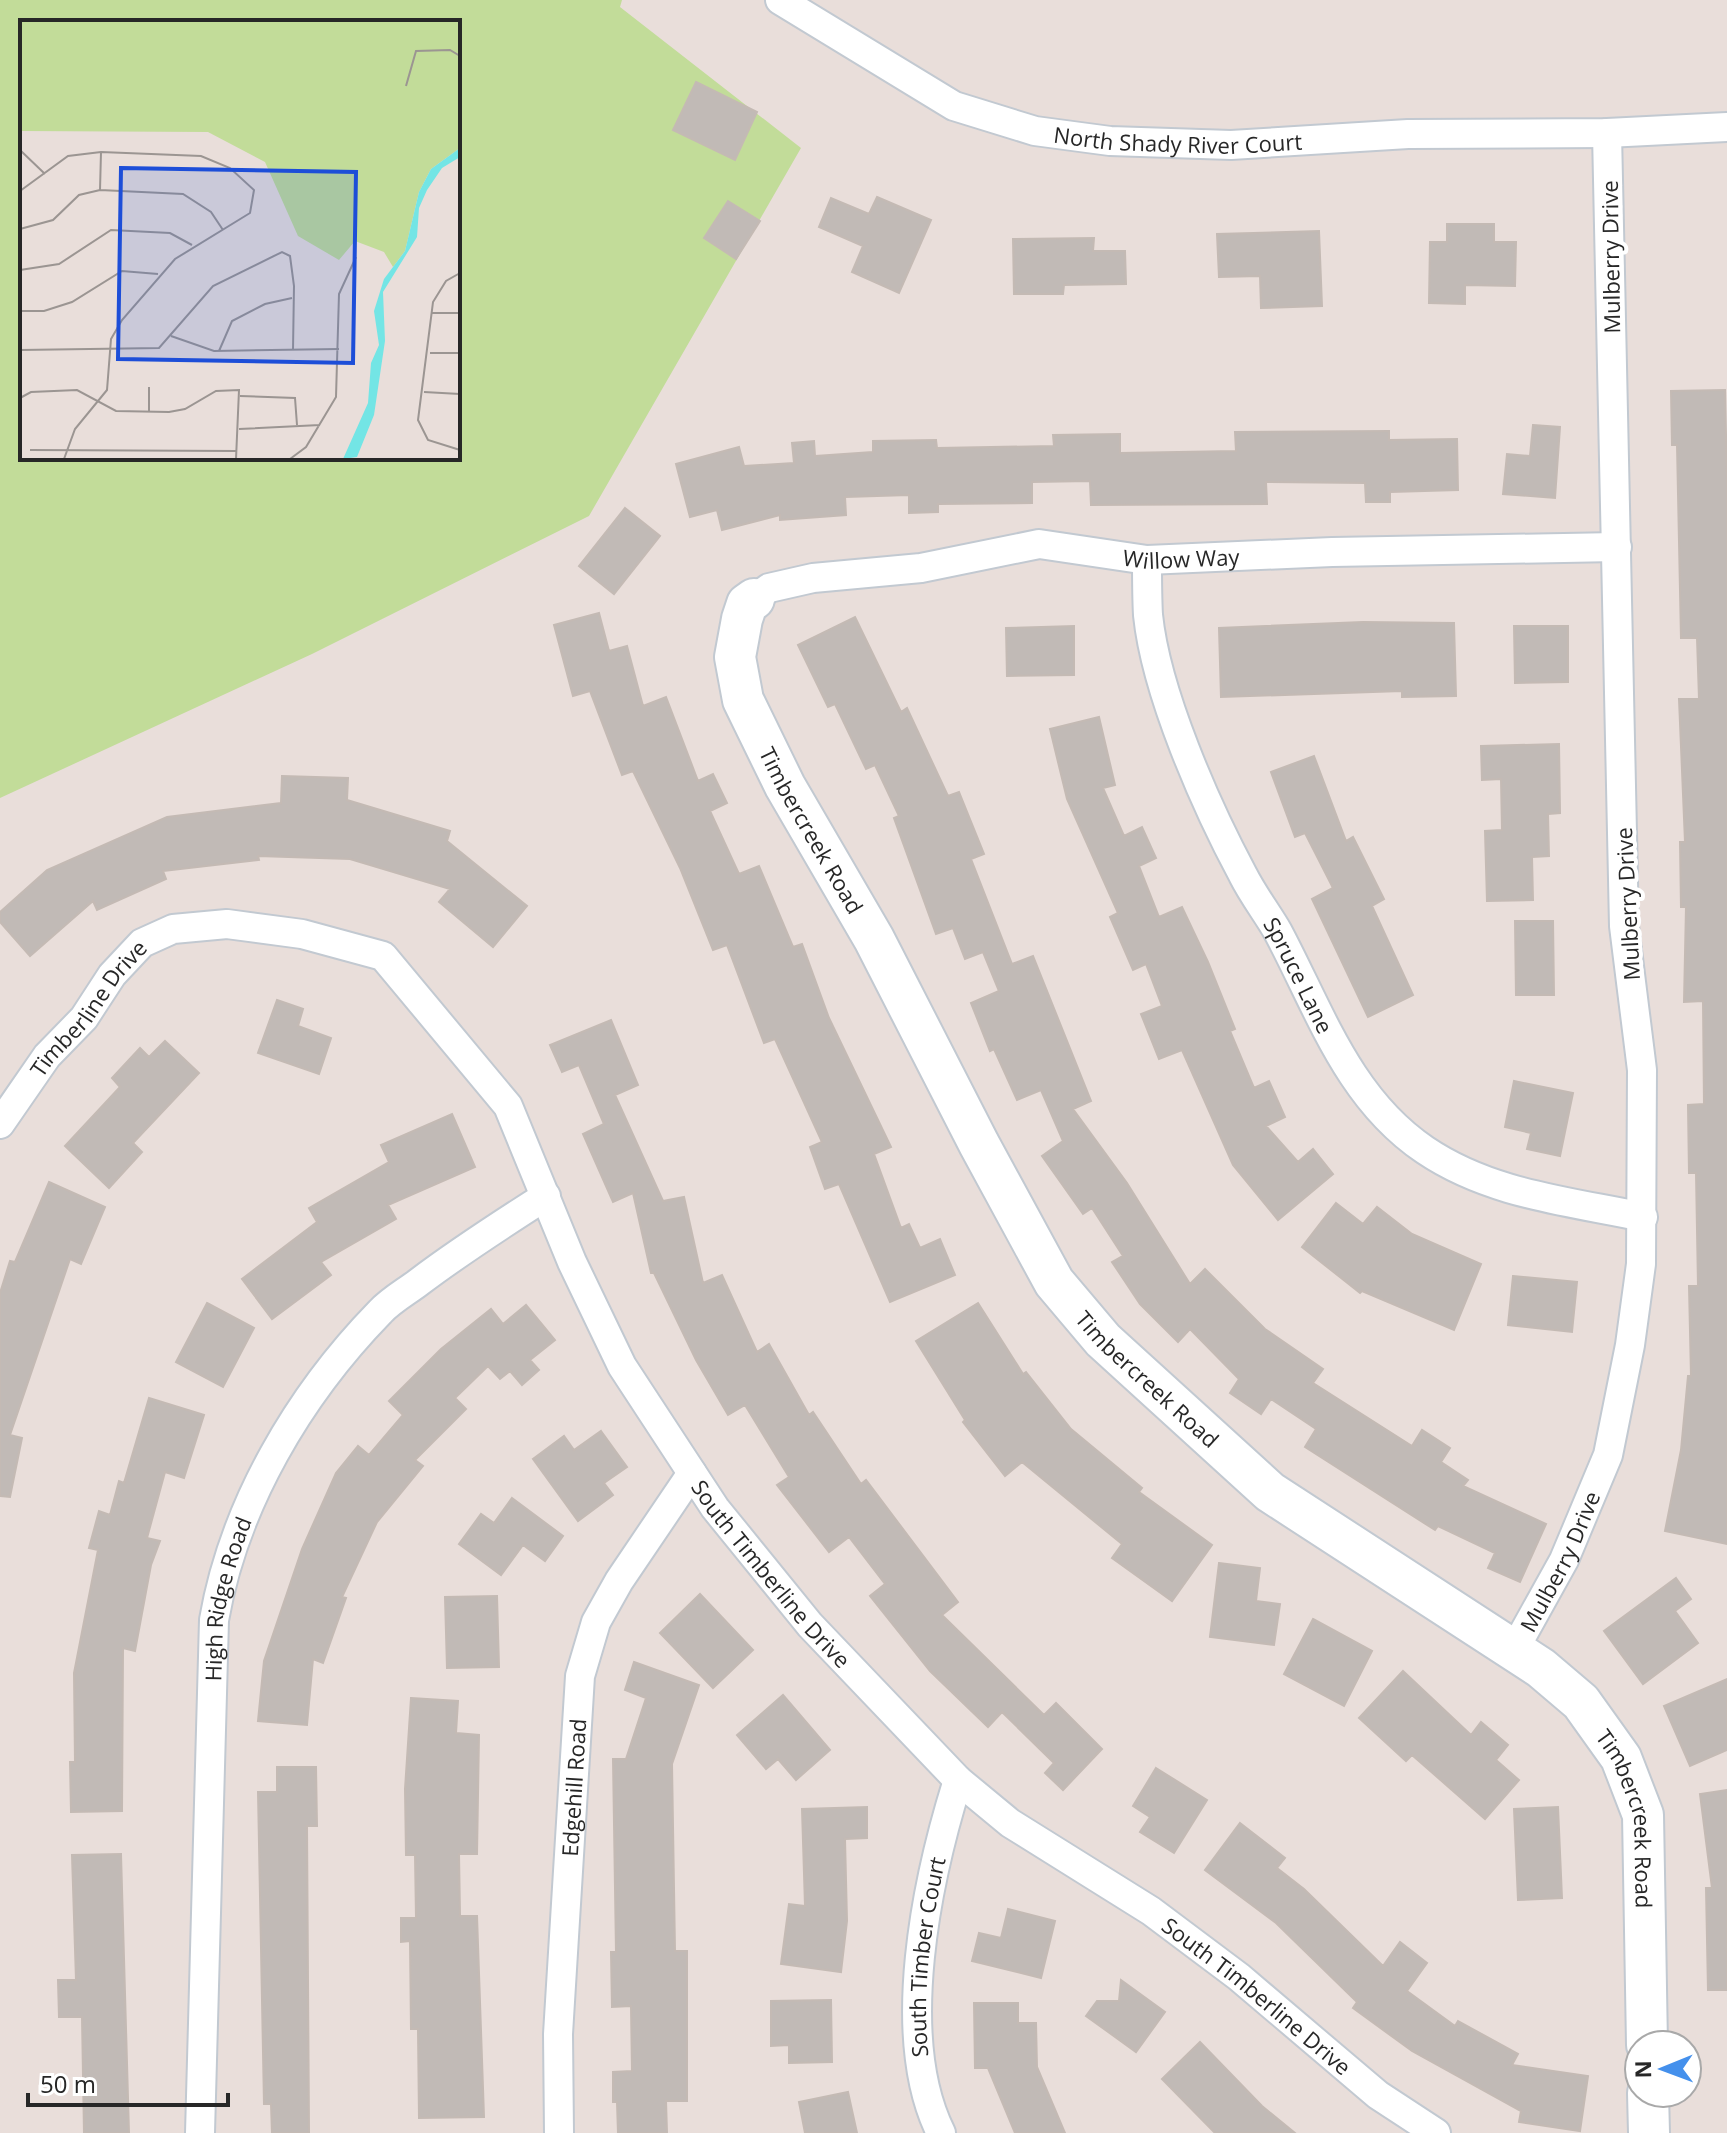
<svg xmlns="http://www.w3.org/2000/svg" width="1727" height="2133" font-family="'Open Sans',sans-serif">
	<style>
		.green { fill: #c2dc99; fill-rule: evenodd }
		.building { fill: #c1bab6; stroke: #c4bab4; stroke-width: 2 }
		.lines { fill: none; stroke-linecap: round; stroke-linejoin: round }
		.street-casing { stroke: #c2c9d1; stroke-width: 32 }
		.secondary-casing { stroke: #c2c9d1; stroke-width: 44 }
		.street { stroke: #fff; stroke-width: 28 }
		.secondary { stroke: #fff; stroke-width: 40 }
		.labels { text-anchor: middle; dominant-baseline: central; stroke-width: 8; stroke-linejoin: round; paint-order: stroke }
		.street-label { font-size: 22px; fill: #272727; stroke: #fff }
		.inset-road { fill: none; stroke: #9b9592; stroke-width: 2 }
		.view { fill: #1d4ed8; fill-opacity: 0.15; stroke: #1d4ed8; stroke-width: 4 }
		.inset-edge { fill: none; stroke: #272727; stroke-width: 4 }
	</style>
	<rect width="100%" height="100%" fill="#e9deda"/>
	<path class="green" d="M 0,0 L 622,0 L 620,7 L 801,148 L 589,516 L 312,654 L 0,798 ZM 22,22 L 458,22 L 458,458 L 22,458 Z"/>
	<path class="building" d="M 696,82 L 757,112 L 735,160 L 673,130 Z
		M 877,197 L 931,220 L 899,293 L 852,272 L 863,246 L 819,227 L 831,198 L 869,214 Z
		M 728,201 L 760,221 L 736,259 L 704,238 Z
		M 1447,224 L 1494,224 L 1494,242 L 1516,242 L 1515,286 L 1465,285 L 1465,304 L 1429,303 L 1430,242 L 1447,242 Z
		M 1319,231 L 1322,306 L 1261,308 L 1260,276 L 1219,277 L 1217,234 Z
		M 1094,238 L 1093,251 L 1125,251 L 1126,284 L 1064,285 L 1063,294 L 1014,294 L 1013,239 Z
		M 1725,390 L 1727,480 L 1727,1544 L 1665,1531 L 1681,1450 L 1688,1376 L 1691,1376 L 1689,1286 L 1698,1286 L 1696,1173 L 1689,1173 L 1688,1105 L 1704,1104 L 1703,1001 L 1684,1002 L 1686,907 L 1681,907 L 1680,842 L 1685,842 L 1679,699 L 1699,699 L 1697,638 L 1681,638 L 1677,445 L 1672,445 L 1671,391 Z
		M 1533,425 L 1560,427 L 1555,498 L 1503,494 L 1507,454 L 1530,456 Z
		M 1389,431 L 1389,440 L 1457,439 L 1458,490 L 1390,492 L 1390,502 L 1366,502 L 1365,483 L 1266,482 L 1267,504 L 1091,505 L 1090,481 L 1032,482 L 1032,503 L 938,504 L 938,512 L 909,513 L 909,495 L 845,497 L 846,515 L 780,520 L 780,515 L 722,530 L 717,510 L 690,517 L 676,464 L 739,447 L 744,466 L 794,463 L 792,443 L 814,441 L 815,456 L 873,452 L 873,441 L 936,440 L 937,448 L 1054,446 L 1053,435 L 1120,434 L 1120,453 L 1236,451 L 1235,432 Z
		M 625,508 L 660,536 L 614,594 L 579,566 Z
		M 599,613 L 609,651 L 627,646 L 643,706 L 666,697 L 698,781 L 713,774 L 727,803 L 710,811 L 739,874 L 759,866 L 793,947 L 802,944 L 829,1018 L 891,1147 L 874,1154 L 901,1228 L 909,1224 L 920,1248 L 940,1239 L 955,1275 L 890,1302 L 839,1184 L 825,1189 L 810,1147 L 822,1142 L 775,1039 L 764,1043 L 727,945 L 713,950 L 680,868 L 633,771 L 622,775 L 590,691 L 573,696 L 554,625 Z
		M 855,617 L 901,712 L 907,708 L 948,796 L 959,792 L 984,854 L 971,859 L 1012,964 L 1033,956 L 1091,1101 L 1073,1109 L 1127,1183 L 1190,1284 L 1205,1269 L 1265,1329 L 1323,1369 L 1313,1383 L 1412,1446 L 1422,1430 L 1450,1448 L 1441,1462 L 1468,1480 L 1463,1486 L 1546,1524 L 1520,1582 L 1488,1568 L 1495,1553 L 1438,1526 L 1435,1530 L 1305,1447 L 1316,1429 L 1271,1399 L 1261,1414 L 1230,1393 L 1239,1379 L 1190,1329 L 1178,1342 L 1140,1304 L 1112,1262 L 1123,1256 L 1092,1208 L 1083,1214 L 1042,1156 L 1063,1141 L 1041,1090 L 1017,1100 L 994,1049 L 990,1051 L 971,1003 L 999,991 L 983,952 L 965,959 L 953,928 L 936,934 L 894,818 L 899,816 L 875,765 L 866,769 L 835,704 L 828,707 L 798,645 Z
		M 1363,622 L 1454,623 L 1456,696 L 1402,697 L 1402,691 L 1221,697 L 1219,628 Z
		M 1074,626 L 1074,675 L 1007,676 L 1006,628 Z
		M 1514,626 L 1568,626 L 1568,682 L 1515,683 Z
		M 1099,717 L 1115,785 L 1103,788 L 1124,836 L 1142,827 L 1156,858 L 1139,866 L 1159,917 L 1182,907 L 1208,962 L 1235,1029 L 1230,1031 L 1254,1088 L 1269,1081 L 1285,1117 L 1266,1126 L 1298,1162 L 1313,1149 L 1333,1174 L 1278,1220 L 1233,1165 L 1182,1050 L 1159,1059 L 1141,1014 L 1162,1006 L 1146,964 L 1133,970 L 1110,917 L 1118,913 L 1067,799 L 1050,729 Z
		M 1559,744 L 1560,813 L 1548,814 L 1549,856 L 1532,857 L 1533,900 L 1487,901 L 1485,831 L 1502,830 L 1501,779 L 1482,780 L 1481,746 Z
		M 1314,756 L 1346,841 L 1353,837 L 1384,899 L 1372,906 L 1413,995 L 1368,1017 L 1312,899 L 1333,888 L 1305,833 L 1295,837 L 1271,772 Z
		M 282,776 L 348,778 L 347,800 L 450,831 L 447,841 L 527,906 L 493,947 L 439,902 L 450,889 L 350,859 L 258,856 L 259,860 L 163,871 L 166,879 L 97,910 L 93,901 L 30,956 L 0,922 L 0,912 L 47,870 L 167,817 L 281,803 Z
		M 1515,921 L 1553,921 L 1554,995 L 1516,995 Z
		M 277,1000 L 303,1009 L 298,1026 L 331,1038 L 319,1074 L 258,1053 Z
		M 611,1020 L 638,1085 L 615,1095 L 663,1201 L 684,1197 L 703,1283 L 722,1275 L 757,1352 L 769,1344 L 809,1415 L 813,1412 L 861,1484 L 866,1480 L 958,1602 L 942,1615 L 1044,1715 L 1056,1703 L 1102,1749 L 1063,1790 L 1045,1773 L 1054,1763 L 1002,1712 L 988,1727 L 930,1671 L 870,1596 L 885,1584 L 849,1537 L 829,1552 L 777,1485 L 789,1477 L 745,1405 L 728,1415 L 696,1360 L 654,1273 L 651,1273 L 633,1193 L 613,1202 L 583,1134 L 604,1124 L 579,1065 L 562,1072 L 550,1045 Z
		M 165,1041 L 199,1073 L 133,1143 L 142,1152 L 109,1188 L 65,1146 L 120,1087 L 112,1078 L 140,1048 L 149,1057 Z
		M 1514,1081 L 1573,1093 L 1560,1156 L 1527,1149 L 1531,1133 L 1505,1127 Z
		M 452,1114 L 475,1167 L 388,1205 L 396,1219 L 321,1262 L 331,1275 L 272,1319 L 242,1279 L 317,1222 L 309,1208 L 389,1162 L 381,1145 Z
		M 49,1182 L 105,1207 L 81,1264 L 70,1259 L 10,1435 L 22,1438 L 10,1497 L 0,1496 L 0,1293 L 10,1261 L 15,1262 Z
		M 1336,1203 L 1363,1224 L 1377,1207 L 1412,1234 L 1481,1264 L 1454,1330 L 1362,1291 L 1360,1293 L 1302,1247 Z
		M 1513,1276 L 1577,1282 L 1572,1332 L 1508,1325 Z
		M 207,1303 L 254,1328 L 223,1387 L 176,1362 Z
		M 978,1303 L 1023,1374 L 1026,1372 L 1071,1429 L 1142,1488 L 1139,1492 L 1212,1545 L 1172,1601 L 1112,1558 L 1122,1544 L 1022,1462 L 1005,1476 L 963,1422 L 965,1420 L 916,1341 Z
		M 526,1305 L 555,1340 L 530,1360 L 539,1370 L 522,1385 L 510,1371 L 500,1379 L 488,1366 L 455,1398 L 466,1409 L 415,1460 L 423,1466 L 377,1522 L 342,1597 L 346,1598 L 323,1663 L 313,1659 L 307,1725 L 258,1721 L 264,1661 L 302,1549 L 336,1473 L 358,1446 L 369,1455 L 403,1415 L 389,1401 L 441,1349 L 491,1309 L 503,1324 Z
		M 149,1398 L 204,1415 L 184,1478 L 165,1472 L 147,1538 L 160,1541 L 151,1565 L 135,1651 L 123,1648 L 122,1811 L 71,1812 L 70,1762 L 75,1762 L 74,1673 L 98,1550 L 89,1548 L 99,1511 L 110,1515 L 119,1481 L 124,1483 Z
		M 601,1431 L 627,1467 L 604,1483 L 613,1495 L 578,1521 L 533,1459 L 564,1436 L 574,1450 Z
		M 512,1498 L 563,1536 L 545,1561 L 523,1545 L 501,1575 L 459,1544 L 481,1514 L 494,1523 Z
		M 1219,1563 L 1260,1568 L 1256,1601 L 1280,1604 L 1274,1645 L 1210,1637 Z
		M 1676,1578 L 1691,1599 L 1675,1611 L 1698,1643 L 1643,1684 L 1604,1631 Z
		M 700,1594 L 753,1650 L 713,1688 L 660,1633 Z
		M 497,1596 L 499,1667 L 447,1668 L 445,1597 Z
		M 1313,1619 L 1372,1651 L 1344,1706 L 1284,1674 Z
		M 634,1662 L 699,1685 L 672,1764 L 675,1951 L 687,1951 L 687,2101 L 666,2101 L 667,2133 L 618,2133 L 617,2102 L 613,2102 L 613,2072 L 632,2071 L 631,2006 L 612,2007 L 611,1952 L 616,1952 L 613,1759 L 626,1759 L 646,1698 L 625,1690 Z
		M 1403,1671 L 1471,1735 L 1481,1722 L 1508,1745 L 1496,1760 L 1519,1780 L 1485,1819 L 1412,1755 L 1406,1761 L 1359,1718 Z
		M 1727,1679 L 1727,1750 L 1690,1766 L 1664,1706 Z
		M 783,1695 L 830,1750 L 796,1780 L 778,1759 L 766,1769 L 737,1735 Z
		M 411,1698 L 458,1701 L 456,1733 L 479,1735 L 477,1854 L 459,1854 L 460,1916 L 477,1916 L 484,2117 L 419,2118 L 418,2029 L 411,2029 L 410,1941 L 401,1942 L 401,1918 L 416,1918 L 415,1855 L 406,1855 L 405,1789 Z
		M 277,1767 L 316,1767 L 317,1826 L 307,1826 L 309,2133 L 272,2133 L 271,2104 L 264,2104 L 258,1792 L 277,1792 Z
		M 1156,1768 L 1207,1800 L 1174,1853 L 1140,1832 L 1150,1817 L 1133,1806 Z
		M 1727,1790 L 1727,1990 L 1708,1990 L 1706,1888 L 1712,1888 L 1700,1794 Z
		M 867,1807 L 867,1838 L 845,1839 L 847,1921 L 841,1972 L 781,1964 L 789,1904 L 805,1906 L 802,1809 Z
		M 1558,1807 L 1562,1898 L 1518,1900 L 1514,1809 Z
		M 1240,1823 L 1285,1858 L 1277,1868 L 1304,1889 L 1383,1966 L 1400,1942 L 1427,1963 L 1407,1991 L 1455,2026 L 1458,2021 L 1518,2054 L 1512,2065 L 1588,2076 L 1580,2131 L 1519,2122 L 1521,2111 L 1412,2051 L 1353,2008 L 1357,2002 L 1276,1923 L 1205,1870 Z
		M 121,1854 L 129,2133 L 84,2133 L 82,2017 L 59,2017 L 58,1980 L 76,1980 L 72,1855 Z
		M 1008,1909 L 1055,1921 L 1041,1978 L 972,1961 L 979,1933 L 1001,1938 Z
		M 1121,1980 L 1165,2012 L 1136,2052 L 1086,2016 L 1097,2001 L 1119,2001 Z
		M 831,2000 L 832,2062 L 789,2063 L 789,2045 L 771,2046 L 771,2001 Z
		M 974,2003 L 1018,2003 L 1018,2023 L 1036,2023 L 1037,2067 L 1065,2133 L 1015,2133 L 988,2068 L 975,2068 Z
		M 1200,2042 L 1262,2106 L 1295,2133 L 1215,2133 L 1162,2079 Z
		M 848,2092 L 857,2133 L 805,2133 L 799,2102 Z"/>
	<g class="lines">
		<defs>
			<g id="street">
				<path id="s1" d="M 780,0 L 954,106 L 1035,131 L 1110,141 L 1231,145 L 1408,134 L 1607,133 L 1727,127"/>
				<path id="s2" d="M 1147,560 C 1147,578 1147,597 1148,615 C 1156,693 1206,806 1243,875 C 1253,895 1267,913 1278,932 C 1320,1011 1348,1098 1425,1150 C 1490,1194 1567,1201 1643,1217"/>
				<path id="s3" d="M 754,599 L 769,588 L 813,578 L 921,568 L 1039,544 L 1147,560 L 1332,552 L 1617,547"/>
				<path id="s4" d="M 0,1124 L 47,1056 L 84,1018 L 112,975 L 142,943 L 173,929 L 227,924 L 302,934 L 383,956 L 508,1106 L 572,1262 L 622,1366 L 715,1508 L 810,1625 L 958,1780 L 1010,1823 L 1151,1911 L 1239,1977 L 1378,2095 L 1436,2133"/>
				<path id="s5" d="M 1514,1650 L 1564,1560 L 1608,1455 L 1630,1345 L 1641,1264 L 1642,1070 L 1624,926 L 1607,133"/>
				<path id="s6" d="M 200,2133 L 214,1620 C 234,1505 299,1395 380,1312 C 391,1300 406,1292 419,1282 C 460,1251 502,1224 546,1196"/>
				<path id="s7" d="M 559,2133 L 558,2034 L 580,1676 L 596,1622 L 619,1581 L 692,1473"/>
				<path id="s8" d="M 941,2133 C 893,2037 927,1879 958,1780"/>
			</g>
			<g id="secondary">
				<path id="s9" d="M 754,599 L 747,604 L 742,619 L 735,657 L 743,700 L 785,786 L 874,939 L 979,1144 L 1054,1282 L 1103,1340 L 1270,1492 L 1541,1668 L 1581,1702 L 1621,1758 L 1643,1815 L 1647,2045"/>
				<path d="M 1648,2093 L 1649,2133"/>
			</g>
		</defs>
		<use href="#street" class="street-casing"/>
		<use href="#secondary" class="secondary-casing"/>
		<use href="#street" class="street"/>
		<use href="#secondary" class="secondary"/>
	</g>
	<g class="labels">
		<g class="street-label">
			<text stroke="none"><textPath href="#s1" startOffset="432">North Shady River Court</textPath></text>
			<text transform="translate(1610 257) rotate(-91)">Mulberry Drive</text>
			<text stroke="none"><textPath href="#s3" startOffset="436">Willow Way</textPath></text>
			<text stroke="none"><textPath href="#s9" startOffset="254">Timbercreek Road</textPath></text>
			<text transform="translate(1627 904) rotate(-93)">Mulberry Drive</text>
			<text stroke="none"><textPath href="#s2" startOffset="448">Spruce Lane</textPath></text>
			<text stroke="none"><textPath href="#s4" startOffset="146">Timberline Drive</textPath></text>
			<text stroke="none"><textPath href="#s9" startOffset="902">Timbercreek Road</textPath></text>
			<text stroke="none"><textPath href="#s5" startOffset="100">Mulberry Drive</textPath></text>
			<text stroke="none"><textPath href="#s4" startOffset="1214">South Timberline Drive</textPath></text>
			<text stroke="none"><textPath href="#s6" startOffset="536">High Ridge Road</textPath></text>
			<text stroke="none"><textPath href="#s7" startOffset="346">Edgehill Road</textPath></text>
			<text stroke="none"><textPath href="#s9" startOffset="1574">Timbercreek Road</textPath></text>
			<text stroke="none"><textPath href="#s8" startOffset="180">South Timber Court</textPath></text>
			<text stroke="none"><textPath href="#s4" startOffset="1862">South Timberline Drive</textPath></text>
		</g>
	</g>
	<g transform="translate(20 20)">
		<rect width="440" height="440" fill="#e9deda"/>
		<path d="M 0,1 L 440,1 L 440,128 L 411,149 L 399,172 L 385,231 L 373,247 L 364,232 L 335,221 L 319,240 L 278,216 L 245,142 L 188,112 L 0,111 Z" fill="#c2dc99"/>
		<path d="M 440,128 L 440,137 L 422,148 L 407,170 L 399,188 L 397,217 L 363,272 L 365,321 L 354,395 L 337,437 L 323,439 L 348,383 L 351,343 L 359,325 L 354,291 L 364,259 L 385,231 L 399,172 L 411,149 Z" fill="#73e5e5"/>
		<path class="inset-road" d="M 386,66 L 396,31 L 430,30 L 440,36M 0,130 L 25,154M 80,170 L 81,132M 0,171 L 48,136 L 81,132 L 181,136 L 210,148 L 234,170 L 230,193 L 155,239 L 102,300 L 91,319 L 87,370 L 55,409 L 44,439M 0,209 L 33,200 L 59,175 L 80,170 L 163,174 L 191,192 L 203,210M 0,250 L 39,244 L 91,210 L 150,213 L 172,225M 440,253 L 426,261 L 413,282 L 398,400 L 408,420 L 440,430M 0,291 L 24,291 L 52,282 L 102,251 L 138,254M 411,293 L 440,293M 151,316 L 194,331 L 319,329M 0,330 L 139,328 L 193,266 L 262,232 L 270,236 L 274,266 L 273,330M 199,331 L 212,301 L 245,284 L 272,278M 410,333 L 440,333M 404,372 L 440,374M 220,376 L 275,378 L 277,405M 0,378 L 11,372 L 57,370 L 96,391 L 149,392 L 165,389 L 196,371 L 219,370 L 216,439M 129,392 L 129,367M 219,409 L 300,405M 10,430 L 217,431M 270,439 L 286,427 L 316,377 L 319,274 L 336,237"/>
		<path class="view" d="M 101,148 L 336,152 L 333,343 L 98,339 Z"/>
		<rect width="440" height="440" class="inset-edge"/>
	</g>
	<g transform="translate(1663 2069) rotate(269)"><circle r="38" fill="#ffffff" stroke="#a9a9a9" stroke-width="2"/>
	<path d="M0-6L14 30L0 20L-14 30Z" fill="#4490ec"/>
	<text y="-12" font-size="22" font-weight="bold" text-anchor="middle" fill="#272727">N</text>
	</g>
	<path d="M28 2093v12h200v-12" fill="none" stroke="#272727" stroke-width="4"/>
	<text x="40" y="2093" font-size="24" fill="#272727" stroke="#ffffff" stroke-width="6" paint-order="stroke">50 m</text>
</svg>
